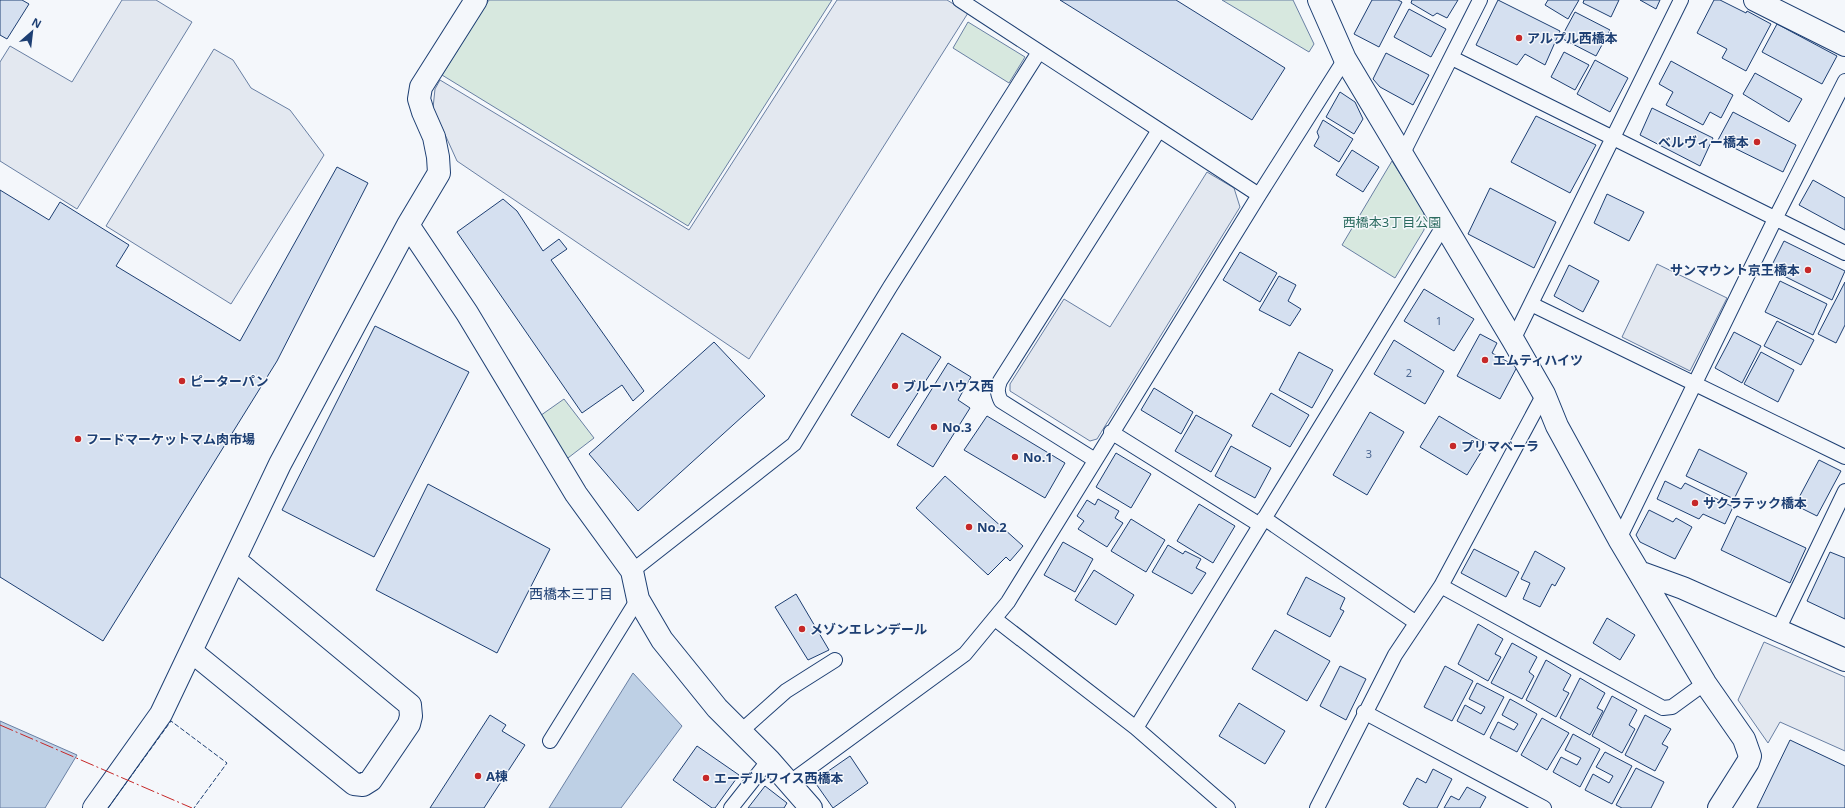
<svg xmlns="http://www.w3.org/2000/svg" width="1845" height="808" font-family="'Noto Sans','Noto Sans JP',sans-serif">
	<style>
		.green { fill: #d7e8df; stroke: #687fa3 }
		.parking { fill: #e3e8f0; stroke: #687fa3 }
		.water { fill: #bed0e5; stroke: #687fa3 }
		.building { fill: #d5e0f0; stroke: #1d3f73 }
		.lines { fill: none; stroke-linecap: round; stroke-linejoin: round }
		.service-casing { stroke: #1d3f73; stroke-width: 16 }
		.minor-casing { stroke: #1d3f73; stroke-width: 24 }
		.service { stroke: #f4f7fb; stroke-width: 14 }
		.minor { stroke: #f4f7fb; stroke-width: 22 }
		.fence { stroke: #1d3f73; stroke-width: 1; stroke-dasharray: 5 2; stroke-linecap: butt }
		.power { stroke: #c62828; stroke-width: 1; stroke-dasharray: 14 3 2 3; stroke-linecap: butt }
		.poi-dot { fill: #c62828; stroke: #f4f7fb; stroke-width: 1.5 }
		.labels { text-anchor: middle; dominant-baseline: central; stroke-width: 3; stroke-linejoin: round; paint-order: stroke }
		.number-label { font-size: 11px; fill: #4b6792 }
		.poi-label { font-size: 13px; font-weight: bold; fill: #1d3f73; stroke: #f4f7fb; text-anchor: start }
		.park-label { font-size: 13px; fill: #2c6c60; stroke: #f4f7fb }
		.neighbourhood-label { font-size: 14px; fill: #1d3f73; stroke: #f4f7fb }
	</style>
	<rect width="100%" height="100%" fill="#f4f7fb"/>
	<path class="green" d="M 489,0 L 832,0 L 688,226 L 442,75 Z
		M 1222,0 L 1293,0 L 1314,44 L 1309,52 Z
		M 968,22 L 1025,57 L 1009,83 L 953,48 Z
		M 1392,161 L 1424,212 L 1424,230 L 1395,278 L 1342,245 Z
		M 564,399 L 594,438 L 564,461 L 537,418 Z"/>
	<path class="parking" d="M 122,0 L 156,0 L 192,22 L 77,209 L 0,161 L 0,62 L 10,46 L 72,82 Z
		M 837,0 L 947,0 L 968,13 L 749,359 L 457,161 L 433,108 L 435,89 L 440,80 L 689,230 Z
		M 214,49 L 233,60 L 251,88 L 290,110 L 324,155 L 231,304 L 106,226 Z
		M 1207,172 L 1234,188 L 1240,207 L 1097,439 L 1090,441 L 1010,391 L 1010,384 L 1064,299 L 1110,327 Z
		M 1657,264 L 1727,298 L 1690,371 L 1622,337 Z
		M 1764,642 L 1845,677 L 1845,751 L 1780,722 L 1768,743 L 1738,700 Z"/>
	<path class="water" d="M 633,673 L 682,726 L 621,808 L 549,808 Z
		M 0,721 L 77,755 L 45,808 L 0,808 Z"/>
	<path class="building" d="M 0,0 L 22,0 L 29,4 L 7,39 L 0,35 Z
		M 1060,0 L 1176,0 L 1285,68 L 1252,120 Z
		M 1372,0 L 1398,0 L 1402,2 L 1379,47 L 1354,34 Z
		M 1412,0 L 1458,0 L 1447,18 L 1437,13 L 1433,16 L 1411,3 Z
		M 1498,0 L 1560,31 L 1545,65 L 1525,54 L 1517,65 L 1476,45 Z
		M 1548,0 L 1579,0 L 1568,19 L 1545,5 Z
		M 1584,0 L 1619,0 L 1611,17 L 1583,3 Z
		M 1640,0 L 1660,0 L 1656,9 Z
		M 1714,0 L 1720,0 L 1746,13 L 1747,11 L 1771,24 L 1746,71 L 1722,58 L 1727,49 L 1697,33 Z
		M 1409,9 L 1446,29 L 1431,57 L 1394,37 Z
		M 1575,12 L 1610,30 L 1596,56 L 1561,38 Z
		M 1777,24 L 1837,56 L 1822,84 L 1762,52 Z
		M 1564,52 L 1589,65 L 1575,90 L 1551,77 Z
		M 1386,53 L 1429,75 L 1413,105 L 1380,87 L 1373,79 Z
		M 1595,60 L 1628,78 L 1610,112 L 1577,94 Z
		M 1671,61 L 1733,95 L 1721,118 L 1710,112 L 1703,125 L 1666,105 L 1673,92 L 1659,84 Z
		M 1755,73 L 1802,99 L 1789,122 L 1743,94 Z
		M 1340,92 L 1355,102 L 1363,119 L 1354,134 L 1326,117 Z
		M 1652,108 L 1713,138 L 1700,166 L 1640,135 Z
		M 1733,112 L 1796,145 L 1783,172 L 1718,140 Z
		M 1536,116 L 1596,145 L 1570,193 L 1511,162 Z
		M 1323,120 L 1353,139 L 1339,162 L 1314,146 L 1319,137 L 1317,132 Z
		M 1352,150 L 1379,167 L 1363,192 L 1336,175 Z
		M 337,167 L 368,183 L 277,361 L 103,641 L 0,577 L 0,190 L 49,220 L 60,202 L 129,245 L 116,266 L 240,341 Z
		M 1813,180 L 1845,198 L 1845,230 L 1799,205 Z
		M 1490,188 L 1556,222 L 1534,268 L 1468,234 Z
		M 1607,194 L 1644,212 L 1629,241 L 1594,223 Z
		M 503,199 L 517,211 L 543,251 L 559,239 L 567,249 L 551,260 L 644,391 L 633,401 L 622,385 L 582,413 L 457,232 Z
		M 1784,241 L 1845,271 L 1832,300 L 1770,269 Z
		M 1240,252 L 1277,273 L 1260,302 L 1223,280 Z
		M 1569,265 L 1599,281 L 1583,312 L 1554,296 Z
		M 1279,276 L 1296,285 L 1288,301 L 1301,309 L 1290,326 L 1259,310 Z
		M 1780,281 L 1827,304 L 1813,335 L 1765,312 Z
		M 1845,282 L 1845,325 L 1836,343 L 1818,334 Z
		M 1424,289 L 1474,319 L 1454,351 L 1404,321 Z
		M 1777,321 L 1814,340 L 1801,365 L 1764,346 Z
		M 375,326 L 469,372 L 374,557 L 282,510 Z
		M 1734,332 L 1761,346 L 1742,383 L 1715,368 Z
		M 902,333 L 941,357 L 889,438 L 851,415 Z
		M 1480,334 L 1497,343 L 1492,353 L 1517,367 L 1500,399 L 1457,376 Z
		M 1394,340 L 1444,371 L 1425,404 L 1374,374 Z
		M 714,342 L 765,396 L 638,511 L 589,454 Z
		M 1299,352 L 1333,370 L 1312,408 L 1279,390 Z
		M 1761,352 L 1794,370 L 1778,402 L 1744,384 Z
		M 948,363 L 971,377 L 958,400 L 970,408 L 933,467 L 897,445 Z
		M 1154,388 L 1193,412 L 1181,434 L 1141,410 Z
		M 1271,393 L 1309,415 L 1290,447 L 1252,426 Z
		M 1370,412 L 1404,432 L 1367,495 L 1333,475 Z
		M 1196,415 L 1232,435 L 1211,472 L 1175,451 Z
		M 987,416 L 1065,463 L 1045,498 L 964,450 Z
		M 1439,416 L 1486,444 L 1467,475 L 1420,447 Z
		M 1231,446 L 1271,468 L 1255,498 L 1215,476 Z
		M 1699,449 L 1747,473 L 1734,499 L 1686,476 Z
		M 1116,453 L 1151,474 L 1131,508 L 1096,487 Z
		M 1819,460 L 1841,471 L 1817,516 L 1795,505 Z
		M 945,476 L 1023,546 L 1010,561 L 1006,557 L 988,575 L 916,508 Z
		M 1665,481 L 1681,489 L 1685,483 L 1733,507 L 1725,524 L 1703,514 L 1699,519 L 1657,499 Z
		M 428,484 L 550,549 L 497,653 L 376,590 Z
		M 1098,499 L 1119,511 L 1115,518 L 1123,523 L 1107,547 L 1078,529 L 1084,521 L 1077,516 L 1087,500 L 1095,505 Z
		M 1199,504 L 1235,526 L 1213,563 L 1177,541 Z
		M 1649,510 L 1673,522 L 1676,518 L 1692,527 L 1675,559 L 1640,542 L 1636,535 Z
		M 1737,516 L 1806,548 L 1790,583 L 1721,550 Z
		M 1131,519 L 1165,540 L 1146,572 L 1111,551 Z
		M 1063,542 L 1093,559 L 1075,592 L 1044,575 Z
		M 1168,545 L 1183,554 L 1185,551 L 1201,559 L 1196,568 L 1206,573 L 1192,594 L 1152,572 Z
		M 1474,549 L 1519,572 L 1506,597 L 1461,573 Z
		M 1535,551 L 1565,568 L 1555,586 L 1552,584 L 1540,607 L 1523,599 L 1530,583 L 1521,579 Z
		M 1830,552 L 1845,558 L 1845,619 L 1807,601 Z
		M 1094,570 L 1134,595 L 1116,625 L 1075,600 Z
		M 1306,577 L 1345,598 L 1340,609 L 1344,611 L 1330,637 L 1287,614 Z
		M 796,594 L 829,650 L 808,660 L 775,607 Z
		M 1607,618 L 1635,635 L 1620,660 L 1593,643 Z
		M 1478,624 L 1503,639 L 1495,654 L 1501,657 L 1488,681 L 1458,664 Z
		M 1275,630 L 1330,661 L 1307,701 L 1252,669 Z
		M 1512,643 L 1537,657 L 1529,672 L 1534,676 L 1522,699 L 1491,683 Z
		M 1546,660 L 1571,675 L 1563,690 L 1569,693 L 1556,717 L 1526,700 Z
		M 1340,666 L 1366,679 L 1346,720 L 1320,706 Z
		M 1445,666 L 1473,681 L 1452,721 L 1424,707 Z
		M 1580,678 L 1605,693 L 1597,708 L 1603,711 L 1590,735 L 1560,718 Z
		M 1477,683 L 1504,697 L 1484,735 L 1457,721 L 1465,705 L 1481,714 L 1485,707 L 1469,699 Z
		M 1612,696 L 1637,710 L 1629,725 L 1635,729 L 1622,753 L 1592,736 Z
		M 1510,699 L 1537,714 L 1517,752 L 1490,738 L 1498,722 L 1514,730 L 1518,724 L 1502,715 Z
		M 1239,703 L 1285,731 L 1265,764 L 1219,736 Z
		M 490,715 L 506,725 L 502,731 L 525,745 L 484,808 L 430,808 Z
		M 1645,715 L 1671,729 L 1662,744 L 1668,747 L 1655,771 L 1625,755 Z
		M 1542,718 L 1569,733 L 1547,770 L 1521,755 Z
		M 1573,734 L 1600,749 L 1580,787 L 1553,772 L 1561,757 L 1577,765 L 1581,758 L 1565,750 Z
		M 1790,740 L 1845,766 L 1845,808 L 1757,808 Z
		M 697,746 L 739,775 L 715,808 L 712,808 L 673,780 Z
		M 1605,752 L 1632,766 L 1612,804 L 1585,790 L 1593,774 L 1609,783 L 1613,776 L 1596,767 Z
		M 850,756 L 868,783 L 833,808 L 814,781 Z
		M 1636,768 L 1664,782 L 1651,808 L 1622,808 L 1616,805 Z
		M 1433,769 L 1452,779 L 1437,808 L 1410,808 L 1403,804 L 1417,778 L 1426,783 Z
		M 765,786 L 787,803 L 784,808 L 748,808 Z
		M 1467,787 L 1486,797 L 1480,808 L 1444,808 L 1451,796 L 1459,800 Z"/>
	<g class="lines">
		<defs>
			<path id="service" d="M 960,0 L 1259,195
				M 1452,58 L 1845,253
				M 1403,153 L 1480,0
				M 1531,304 L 1845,457
				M 1513,340 L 1681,0
				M 1111,432 L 1260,525
				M 1095,460 L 1001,401 C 997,393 997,389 1000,381 L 1159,130
				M 1264,518 L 1415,622
				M 1619,539 L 1775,219 L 1845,81
				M 632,571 L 794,444 L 890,287 L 1039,52
				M 1441,586 L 1663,708 L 1672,707 L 1705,683
				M 995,619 L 1136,728 L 1228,808
				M 1778,630 L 1845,491
				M 1364,712 L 1544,808
				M 1136,728 L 1444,225
				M 740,732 L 786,691 L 835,660
				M 550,741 L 638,599
				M 789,783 L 965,654 L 1008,602 L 1259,195 L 1345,59
				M 731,808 L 769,760
				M 1317,808 L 1395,655 L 1441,586 L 1544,394"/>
			<path id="minor" d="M 1319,0 L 1345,59 L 1513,340 L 1544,394 L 1557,426 L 1619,539 L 1705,683 L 1744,739 L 1750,756 L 1748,762 L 1719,808
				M 1755,0 L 1845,45
				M 408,225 L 467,313 L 576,494 L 632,571 L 638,599 L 662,640 L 717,708 L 769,760 L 811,808
				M 1639,572 L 1683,588 L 1845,660
				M 191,651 L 354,784 L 363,785 L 371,780 L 409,724 L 411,716 L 410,705 L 235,560
				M 94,808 L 161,714 L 280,464 L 408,225 L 439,173 L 438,157 L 434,137 L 423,112 L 419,99 L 421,87 L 476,0"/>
		</defs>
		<use href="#service" class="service-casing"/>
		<use href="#minor" class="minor-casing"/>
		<use href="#service" class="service"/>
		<use href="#minor" class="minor"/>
		<path class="fence" d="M 108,808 L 171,721 L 227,763 L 194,808"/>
		<path class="power" d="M 0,725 L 192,808"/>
	</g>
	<g class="poi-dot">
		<circle cx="1519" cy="38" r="4"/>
		<circle cx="1757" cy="142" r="4"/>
		<circle cx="1808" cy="270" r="4"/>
		<circle cx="1485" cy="360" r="4"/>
		<circle cx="182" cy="381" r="4"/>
		<circle cx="895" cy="386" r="4"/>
		<circle cx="934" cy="427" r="4"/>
		<circle cx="78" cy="439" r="4"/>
		<circle cx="1453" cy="446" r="4"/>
		<circle cx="1015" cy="457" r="4"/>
		<circle cx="1695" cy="503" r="4"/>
		<circle cx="969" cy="527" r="4"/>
		<circle cx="802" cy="629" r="4"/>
		<circle cx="478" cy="776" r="4"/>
		<circle cx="706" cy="778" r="4"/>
	</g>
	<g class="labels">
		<g class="number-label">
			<text x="1439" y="320">1</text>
			<text x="1409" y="372">2</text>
			<text x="1369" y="453">3</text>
		</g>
		<g class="poi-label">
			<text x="1527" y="38">アルプル西橋本</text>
			<text x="1749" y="142" text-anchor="end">ベルヴィー橋本</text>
			<text x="1800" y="270" text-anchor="end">サンマウント京王橋本</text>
			<text x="1493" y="360">エムティハイツ</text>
			<text x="190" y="381">ピーターパン</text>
			<text x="903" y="386">ブルーハウス西</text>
			<text x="942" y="427">No.3</text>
			<text x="86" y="439">フードマーケットマム肉市場</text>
			<text x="1461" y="446">プリマベーラ</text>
			<text x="1023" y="457">No.1</text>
			<text x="1703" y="503">サクラテック橋本</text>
			<text x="977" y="527">No.2</text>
			<text x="810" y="629">メゾンエレンデール</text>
			<text x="486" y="776">A棟</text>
			<text x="714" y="778">エーデルワイス西橋本</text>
		</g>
		<g class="park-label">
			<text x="1392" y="222">西橋本3丁目公園</text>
		</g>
		<g class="neighbourhood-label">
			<text x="571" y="593">西橋本三丁目</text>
		</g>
	</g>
	<g transform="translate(32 32) rotate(28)" stroke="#f4f7fb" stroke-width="3" paint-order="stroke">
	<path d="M0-3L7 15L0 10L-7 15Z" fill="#1d3f73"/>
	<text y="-6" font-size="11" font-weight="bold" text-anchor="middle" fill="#1d3f73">N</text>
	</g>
</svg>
